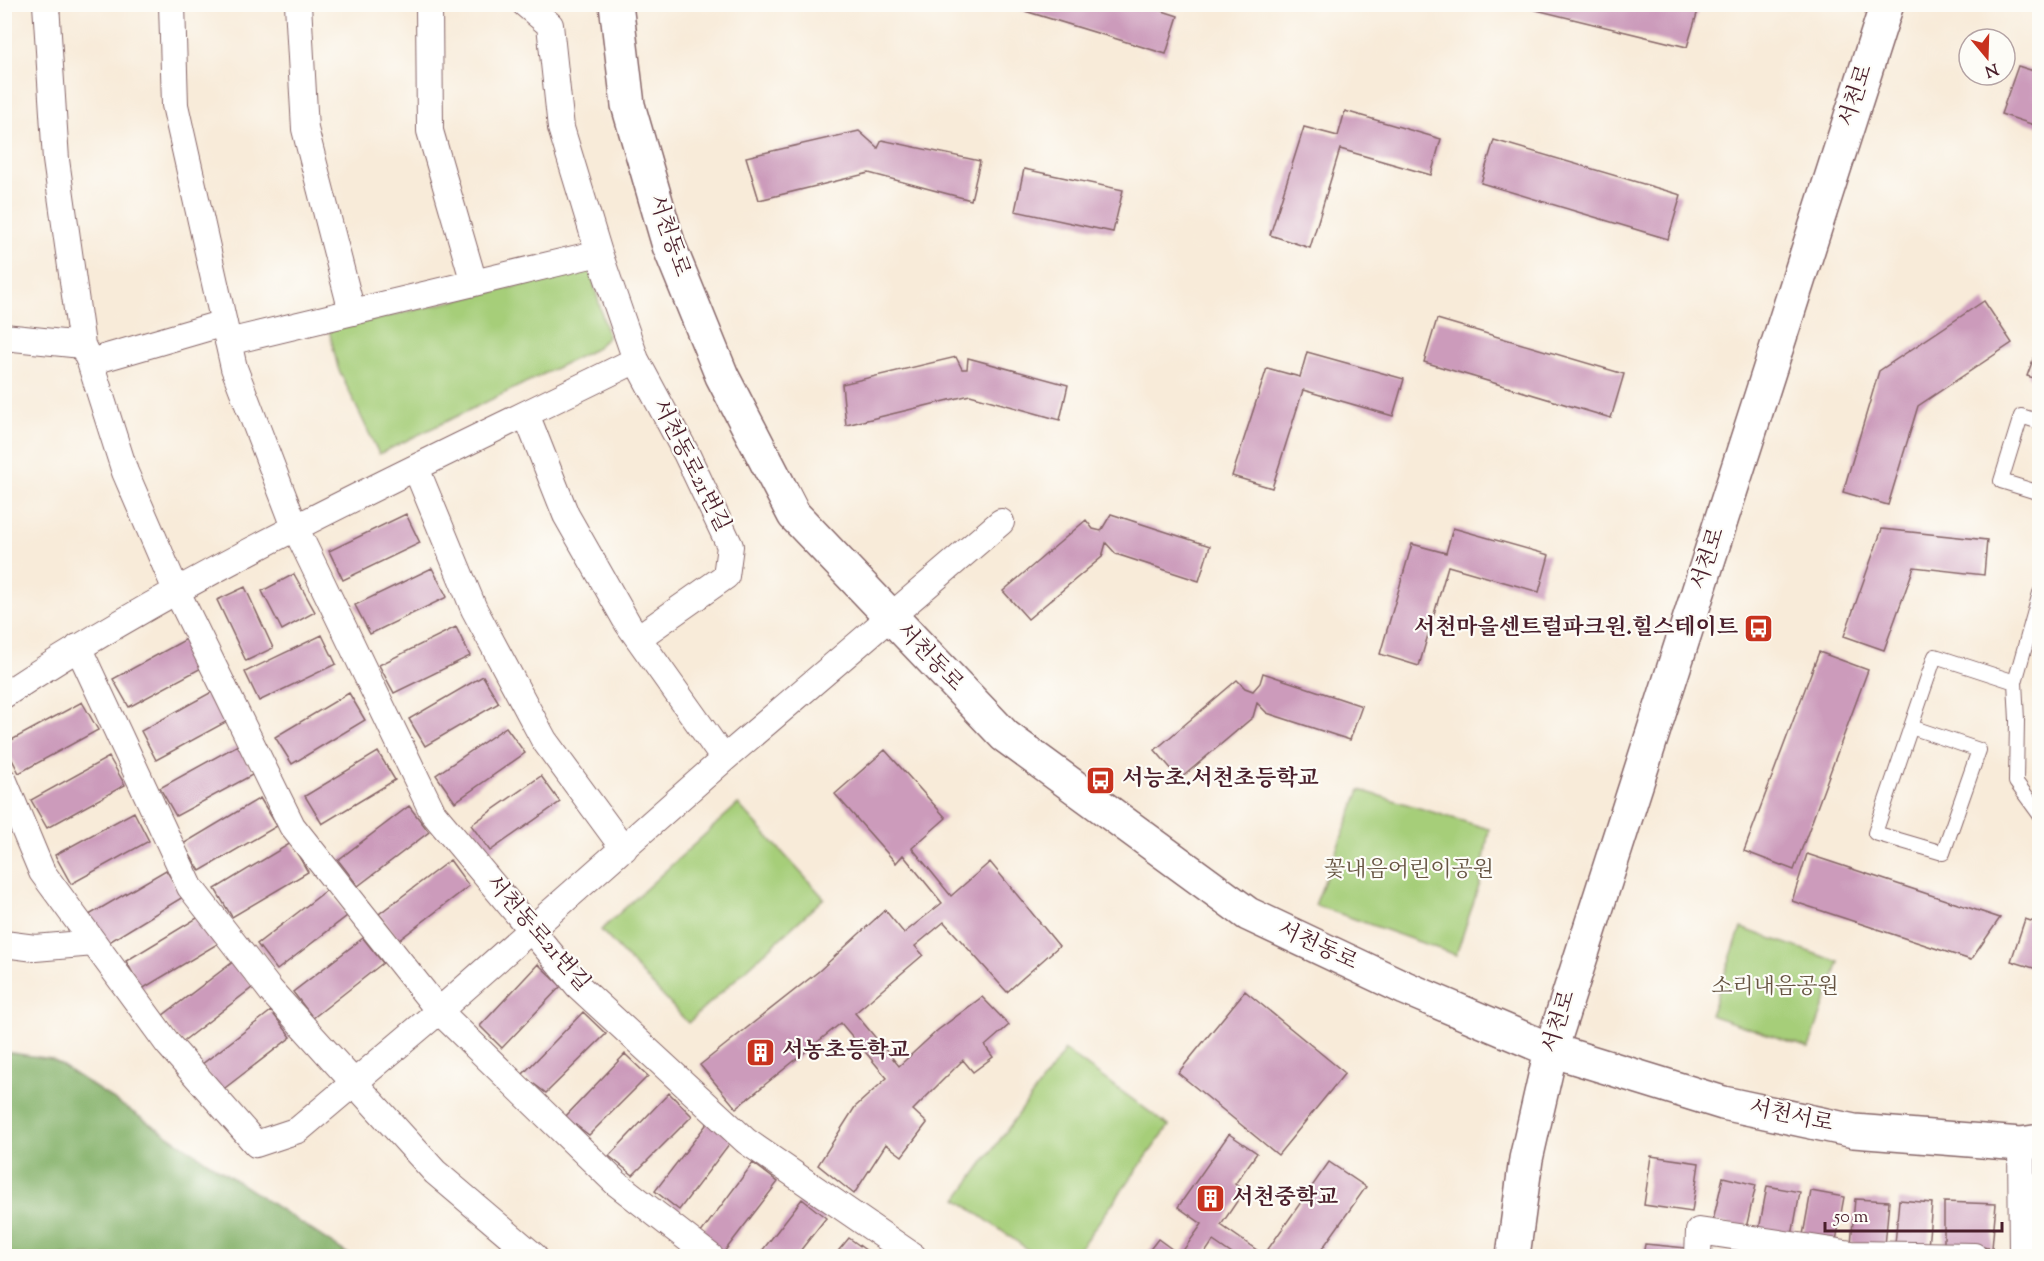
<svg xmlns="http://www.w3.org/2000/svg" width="2044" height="1261" font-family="'Sorts Mill Goudy','Noto Serif KR',serif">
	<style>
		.green { fill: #a6ce79; stroke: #787652; stroke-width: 1.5 }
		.forest { fill: #84b169; stroke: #67684a; stroke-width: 1.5 }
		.building { fill: #cc9bbb }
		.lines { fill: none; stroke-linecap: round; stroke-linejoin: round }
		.lane-casing { stroke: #876668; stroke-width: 16 }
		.street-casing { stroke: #876668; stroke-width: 28 }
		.secondary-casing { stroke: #876668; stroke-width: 36 }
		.lane { stroke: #fff; stroke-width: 14 }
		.street { stroke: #fff; stroke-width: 26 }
		.secondary { stroke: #fff; stroke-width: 33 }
		.labels { text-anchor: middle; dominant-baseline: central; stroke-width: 4.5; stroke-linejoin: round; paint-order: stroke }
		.street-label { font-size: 22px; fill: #4a1f2b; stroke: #fdfcf7 }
		.poi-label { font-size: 22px; font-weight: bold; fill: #4a1f2b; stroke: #fdfcf7; text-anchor: start }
		.park-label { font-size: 22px; fill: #665442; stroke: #fdfcf7 }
	</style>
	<rect width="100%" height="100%" fill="#fdfcf7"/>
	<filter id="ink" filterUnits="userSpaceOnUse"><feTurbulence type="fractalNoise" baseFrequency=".0167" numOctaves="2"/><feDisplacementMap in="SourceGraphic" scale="12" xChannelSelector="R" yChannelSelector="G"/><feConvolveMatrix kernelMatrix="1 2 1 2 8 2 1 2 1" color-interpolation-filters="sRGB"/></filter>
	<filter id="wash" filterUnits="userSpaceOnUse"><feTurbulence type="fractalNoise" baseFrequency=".008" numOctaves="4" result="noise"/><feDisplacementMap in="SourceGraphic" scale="24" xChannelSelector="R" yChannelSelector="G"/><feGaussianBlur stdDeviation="1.35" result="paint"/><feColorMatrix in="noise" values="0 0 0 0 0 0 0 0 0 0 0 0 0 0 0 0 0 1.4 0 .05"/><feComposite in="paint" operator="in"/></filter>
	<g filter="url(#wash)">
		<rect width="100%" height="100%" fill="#f8ebd9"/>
		<path class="green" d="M 590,269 L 608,337 L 595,349 L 379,454 L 338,368 L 329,330 Z
			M 1360,790 L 1489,829 L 1480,883 L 1456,955 L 1315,905 Z
			M 738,804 L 824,898 L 688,1023 L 601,930 Z
			M 1741,928 L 1839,962 L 1809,1048 L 1710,1015 Z
			M 1065,1050 L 1169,1126 L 1074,1256 L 1037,1256 L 957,1199 Z"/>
		<path class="forest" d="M 5,1052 L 52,1059 L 351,1256 L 5,1256 Z"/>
		<g id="blocks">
			<path class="building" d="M 1002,4 L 1141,4 L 1178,16 L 1166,54 Z
				M 1512,4 L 1700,4 L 1687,47 Z
				M 2018,66 L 2040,73 L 2040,127 L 2001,114 Z
				M 1345,111 L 1441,139 L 1431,175 L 1340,149 L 1310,248 L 1270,235 L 1304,127 L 1338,136 Z
				M 859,131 L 878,148 L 882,140 L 980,161 L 971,200 L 869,173 L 759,200 L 746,157 Z
				M 1494,140 L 1681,195 L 1668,239 L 1481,183 Z
				M 1024,169 L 1123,190 L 1113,232 L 1015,211 Z
				M 1984,301 L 2012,343 L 1918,406 L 1888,505 L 1843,492 L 1879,371 Z
				M 1437,319 L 1624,374 L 1611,418 L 1424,362 Z
				M 2039,343 L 2040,343 L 2040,380 L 2027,376 Z
				M 1307,352 L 1404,379 L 1393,416 L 1303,390 L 1272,488 L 1232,476 L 1267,368 L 1300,377 Z
				M 956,357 L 962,369 L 967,369 L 968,358 L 1068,385 L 1060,420 L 970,395 L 846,425 L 842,384 Z
				M 406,514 L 420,543 L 343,580 L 329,551 Z
				M 1111,514 L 1210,546 L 1199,581 L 1116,554 L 1106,543 L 1102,557 L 1028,619 L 1003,591 L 1086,520 L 1093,529 L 1101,531 Z
				M 1453,528 L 1549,555 L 1539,592 L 1448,566 L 1419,666 L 1380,654 L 1412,544 L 1446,553 Z
				M 1882,529 L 1987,540 L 1984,575 L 1914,567 L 1884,650 L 1844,636 Z
				M 432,568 L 447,597 L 370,634 L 355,605 Z
				M 294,574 L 315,612 L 282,630 L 262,591 Z
				M 245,587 L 273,648 L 246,661 L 217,600 Z
				M 456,627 L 470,656 L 394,693 L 379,665 Z
				M 322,635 L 336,664 L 259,701 L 245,672 Z
				M 192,636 L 207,665 L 129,707 L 113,679 Z
				M 1819,652 L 1868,670 L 1794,870 L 1744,851 Z
				M 1263,673 L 1362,706 L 1350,740 L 1267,713 L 1257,703 L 1253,717 L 1180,779 L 1155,750 L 1237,680 L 1245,688 L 1253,691 L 1260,683 Z
				M 483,676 L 499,703 L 425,746 L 409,719 Z
				M 219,688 L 235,717 L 156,760 L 141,731 Z
				M 349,693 L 365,720 L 292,764 L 275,737 Z
				M 82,702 L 98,730 L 19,773 L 4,744 Z
				M 506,727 L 525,753 L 455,802 L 436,775 Z
				M 238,745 L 254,774 L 176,816 L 160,788 Z
				M 885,750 L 946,818 L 912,848 L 951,896 L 990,862 L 1059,946 L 1007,992 L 944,922 L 915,946 L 923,955 L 855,1013 L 899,1066 L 938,1030 L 982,997 L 1009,1025 L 985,1046 L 993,1057 L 973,1072 L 963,1060 L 913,1110 L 927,1123 L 902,1156 L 886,1144 L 854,1194 L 818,1165 L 855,1107 L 887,1078 L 841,1023 L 736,1108 L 700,1065 L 819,971 L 885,910 L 904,933 L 942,903 L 903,855 L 896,863 L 835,794 Z
				M 378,752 L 395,780 L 322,824 L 305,796 Z
				M 109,757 L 125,785 L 47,828 L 31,800 Z
				M 541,776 L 560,802 L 490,851 L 471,825 Z
				M 260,798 L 277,826 L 200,871 L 183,844 Z
				M 409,806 L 429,832 L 358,886 L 338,860 Z
				M 134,812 L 149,841 L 71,884 L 55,855 Z
				M 291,843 L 308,872 L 232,917 L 215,889 Z
				M 1807,854 L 2000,918 L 1971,960 L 1792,901 Z
				M 450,860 L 469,886 L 399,940 L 379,914 Z
				M 166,870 L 183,897 L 106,944 L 89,915 Z
				M 327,890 L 347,916 L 277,970 L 257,944 Z
				M 202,915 L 219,943 L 142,989 L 126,961 Z
				M 2025,919 L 2040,924 L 2040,970 L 2011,961 Z
				M 363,938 L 383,963 L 313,1018 L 293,992 Z
				M 233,962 L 253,987 L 182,1042 L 162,1016 Z
				M 538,964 L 561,986 L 502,1048 L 480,1026 Z
				M 1245,991 L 1345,1073 L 1278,1155 L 1178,1073 Z
				M 271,1011 L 291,1037 L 221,1091 L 201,1065 Z
				M 583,1012 L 606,1034 L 546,1093 L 522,1075 Z
				M 625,1054 L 648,1076 L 589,1135 L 565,1117 Z
				M 669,1093 L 692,1116 L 633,1175 L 609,1156 Z
				M 709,1121 L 733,1139 L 679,1210 L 655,1191 Z
				M 1229,1134 L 1257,1153 L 1235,1184 L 1244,1191 L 1221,1225 L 1264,1255 L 1329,1162 L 1366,1187 L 1317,1256 L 1235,1256 L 1213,1241 L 1203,1256 L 1145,1256 L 1158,1239 L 1180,1255 L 1202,1224 L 1178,1207 Z
				M 1651,1156 L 1699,1163 L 1692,1212 L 1644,1205 Z
				M 753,1163 L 778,1182 L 724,1252 L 700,1234 Z
				M 1723,1177 L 1756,1185 L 1746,1228 L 1713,1221 Z
				M 1767,1186 L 1800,1192 L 1792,1236 L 1759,1230 Z
				M 1811,1191 L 1844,1197 L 1836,1241 L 1803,1235 Z
				M 802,1199 L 826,1218 L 796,1256 L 758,1256 Z
				M 1855,1199 L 1889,1201 L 1885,1246 L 1851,1243 Z
				M 1899,1200 L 1932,1203 L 1928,1247 L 1895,1244 Z
				M 2040,1200 L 2040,1246 L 2035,1246 L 2028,1201 Z
				M 1944,1202 L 1996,1204 L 1992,1248 L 1944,1244 Z
				M 849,1238 L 874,1256 L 834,1256 Z
				M 1645,1244 L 1686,1248 L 1685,1256 L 1643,1256 Z"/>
		</g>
	</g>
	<g filter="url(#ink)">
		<use href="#blocks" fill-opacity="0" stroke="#876668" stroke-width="1.5"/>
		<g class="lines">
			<defs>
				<path id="lane" d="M 2040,422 L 2021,416 L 2001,481 L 2040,493
					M 2040,593 L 2015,682 L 2017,720 L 2016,782 L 2040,815
					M 1911,727 L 1979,750 L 1943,853 L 1875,833 L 1935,656 L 2015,682"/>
				<path id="street" d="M 46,4 L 56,160 L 82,345 L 90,362 L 125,472 L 176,590 L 292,826 L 439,1011 L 616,1183 L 710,1256
					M 172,4 L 175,105 L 234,368 L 295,527 L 433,813 L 578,986 L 746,1141 L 913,1256
					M 298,4 L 305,129 L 352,312
					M 429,4 L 430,131 L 474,283
					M 525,4 L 550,25 L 561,128 L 599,253 L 636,360 L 686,453 L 730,546 L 726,576 L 638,638
					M 4,337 L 82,345
					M 228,342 L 599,253
					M 90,362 L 224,323
					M 526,414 L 566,515 L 628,624 L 724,759
					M 416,468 L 474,609 L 544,740 L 624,849
					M 78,647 L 190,887 L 271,991 L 435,1172 L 534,1256
					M 4,695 C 204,563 422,466 636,360
					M 4,781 L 42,872 L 168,1044 L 256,1144 L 298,1130 L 439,1011 L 724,759 L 1001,522
					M 4,944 L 35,948 L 94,943
					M 2021,1144 L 2022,1256
					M 1698,1256 L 1699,1231 L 1852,1254 L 1974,1256"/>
				<path id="secondary" d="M 616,4 L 628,105 L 669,246 L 722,376 L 794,515 L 1005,736 L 1248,914 L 1405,988 L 1551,1050 L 1723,1103 L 1854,1131 L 2021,1144 L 2040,1141
					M 1513,1256 L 1526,1159 L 1551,1050 L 1887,4"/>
			</defs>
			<use href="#lane" class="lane-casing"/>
			<use href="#street" class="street-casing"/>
			<use href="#secondary" class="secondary-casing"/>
			<use href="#lane" class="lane"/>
			<use href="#street" class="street"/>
			<use href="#secondary" class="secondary"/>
		</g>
	</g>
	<defs>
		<symbol id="bus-square" viewBox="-11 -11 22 22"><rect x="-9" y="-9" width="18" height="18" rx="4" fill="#c8321e" stroke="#fdfcf7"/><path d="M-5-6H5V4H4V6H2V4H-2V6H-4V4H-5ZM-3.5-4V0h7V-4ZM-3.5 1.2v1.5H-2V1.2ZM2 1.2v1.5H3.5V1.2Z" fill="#fff"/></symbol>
		<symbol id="building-square" viewBox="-11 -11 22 22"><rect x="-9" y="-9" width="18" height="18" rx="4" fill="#c8321e" stroke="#fdfcf7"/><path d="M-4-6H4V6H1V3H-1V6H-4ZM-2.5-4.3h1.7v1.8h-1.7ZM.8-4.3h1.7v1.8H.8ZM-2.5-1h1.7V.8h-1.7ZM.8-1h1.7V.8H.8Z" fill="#fff"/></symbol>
	</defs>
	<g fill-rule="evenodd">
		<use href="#bus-square" x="1742" y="612" width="33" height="33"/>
		<use href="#bus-square" x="1084" y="764" width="33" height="33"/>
		<use href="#building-square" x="744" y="1036" width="33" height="33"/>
		<use href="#building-square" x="1194" y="1182" width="33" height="33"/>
	</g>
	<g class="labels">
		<g class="street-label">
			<text transform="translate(1857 96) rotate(-72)">서천로</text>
			<text transform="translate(668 236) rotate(71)">서천동로</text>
			<text transform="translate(690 466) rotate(63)">서천동로21번길</text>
			<text transform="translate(1709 559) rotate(-72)">서천로</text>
			<text transform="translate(929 658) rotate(46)">서천동로</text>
			<text transform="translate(537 934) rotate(49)">서천동로21번길</text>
			<text transform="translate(1317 947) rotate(25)">서천동로</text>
			<text transform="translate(1560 1022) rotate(-73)">서천로</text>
			<text transform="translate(1791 1117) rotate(12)">서천서로</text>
		</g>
		<g class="poi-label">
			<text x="1738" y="629" text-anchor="end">서천마을센트럴파크원.힐스테이트</text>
			<text x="1122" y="780">서능초.서천초등학교</text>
			<text x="782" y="1052">서농초등학교</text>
			<text x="1232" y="1199">서천중학교</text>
		</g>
		<g class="park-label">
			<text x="1409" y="871">꽃내음어린이공원</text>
			<text x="1775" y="988">소리내음공원</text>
		</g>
	</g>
	<rect width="2044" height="1261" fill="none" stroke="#fdfcf7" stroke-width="24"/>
	<g transform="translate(1987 57) rotate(161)"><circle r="28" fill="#fdfcf7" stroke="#b5a4a5" stroke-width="1.5"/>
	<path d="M0-4.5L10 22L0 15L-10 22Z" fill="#c8321e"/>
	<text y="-9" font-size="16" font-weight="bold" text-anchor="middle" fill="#4a1f2b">N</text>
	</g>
	<path d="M1825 1222v9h177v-9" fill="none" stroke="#4a1f2b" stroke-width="3"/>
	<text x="1834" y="1222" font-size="18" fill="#4a1f2b" stroke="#fdfcf7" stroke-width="4.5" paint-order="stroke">50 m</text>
</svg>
